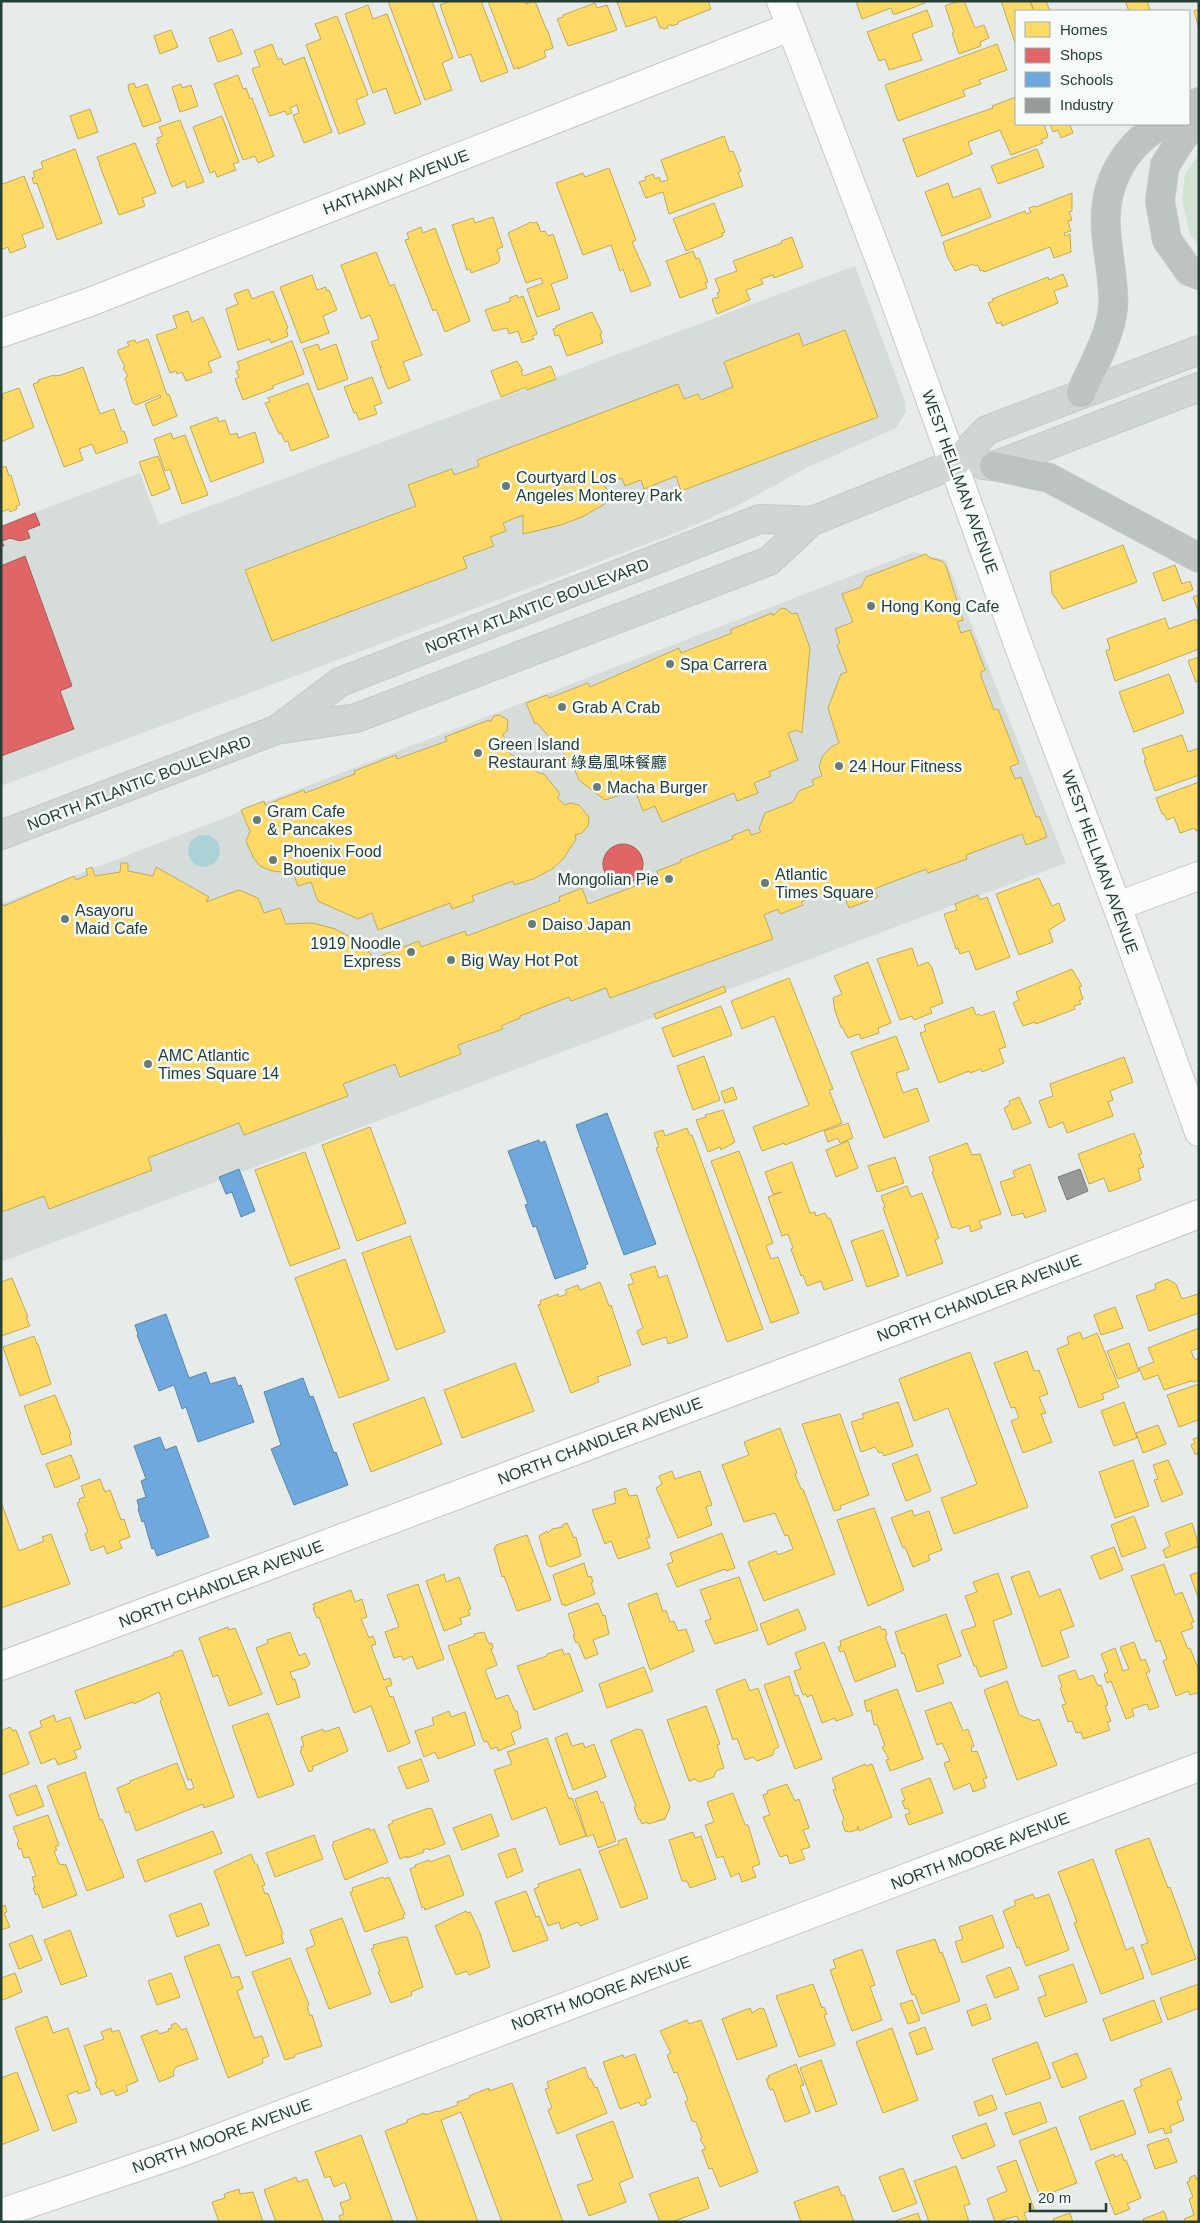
<svg xmlns="http://www.w3.org/2000/svg" width="1200" height="2223" font-family="Arial,'Noto Sans SC',sans-serif">
	<style>
		.built { fill: #d5dcd9 }
		.green { fill: #d2e3d6 }
		.water { fill: #abd3d7 }
		.homes { fill: #ffd966; stroke: #beab58 }
		.shops { fill: #e06666; stroke: #a85a58 }
		.schools { fill: #6fa8dc; stroke: #5988aa }
		.industry { fill: #999; stroke: #767e7b }
		.lines { fill: none; stroke-linecap: round; stroke-linejoin: round }
		.minor-casing { stroke: #c4c8c6; stroke-width: 30 }
		.tertiary-casing { stroke: #c4c8c6; stroke-width: 30 }
		.primary-casing { stroke: #c2cac7; stroke-width: 30 }
		.motorway-casing { stroke: #c2cac7; stroke-width: 30 }
		.minor { stroke: #fbfcfc; stroke-width: 28 }
		.tertiary { stroke: #fbfcfc; stroke-width: 28 }
		.primary { stroke: #cfd6d4; stroke-width: 28 }
		.motorway { stroke: #bcc3c1; stroke-width: 28 }
		.poi-dot { fill: #697b75; stroke: #f6faf8; stroke-width: 2 }
		.labels { text-anchor: middle; dominant-baseline: central; stroke-width: 5; stroke-linejoin: round; paint-order: stroke }
		.street-label { font-size: 16px; fill: #253f36; stroke: #f6faf8 }
		.poi-label { font-size: 16px; fill: #253f36; stroke: #f6faf8; text-anchor: start }
	</style>
	<rect width="100%" height="100%" fill="#e7ebe9"/>
	<path class="built" d="M 855,266 L 905,401 L 906,412 L 896,428 L 808,467 L 733,508 L 681,531 L 1,786 L 1,525 L 140,473 L 159,525 Z
		M 914,552 L 946,560 L 1066,863 L 1,1262 L 1,904 Z"/>
	<path class="green" d="M 1199,154 L 1199,245 L 1190,235 L 1182,199 L 1185,174 Z"/>
	<path class="water" d="M188 851a16 16 0 1 1 32 0a16 16 0 1 1-32 0Z"/>
	<path class="homes" d="M 388,1 L 432,1 L 453,58 L 442,63 L 452,90 L 425,100 Z
		M 450,1 L 481,1 L 508,72 L 481,82 L 471,54 L 459,58 L 440,5 Z
		M 488,1 L 525,1 L 526,4 L 535,1 L 547,31 L 548,31 L 553,48 L 544,51 L 546,57 L 518,69 L 518,67 L 514,69 Z
		M 708,1 L 711,9 L 678,22 L 678,24 L 671,26 L 671,24 L 667,26 L 668,28 L 663,29 L 662,27 L 660,28 L 656,17 L 626,27 L 617,2 Z
		M 856,1 L 924,1 L 925,3 L 896,14 L 893,14 L 891,8 L 862,19 Z
		M 958,1 L 964,1 L 975,28 L 984,25 L 989,38 L 980,42 L 981,46 L 959,54 L 952,33 L 954,32 L 945,6 Z
		M 1001,1 L 1030,1 L 1034,11 L 1016,11 L 1016,46 Z
		M 1030,1 L 1046,1 L 1050,11 L 1034,11 Z
		M 1125,1 L 1147,1 L 1150,9 L 1143,11 L 1129,11 Z
		M 595,3 L 597,8 L 607,5 L 617,30 L 568,46 L 557,19 L 563,17 L 563,15 Z
		M 368,5 L 373,19 L 387,14 L 421,104 L 395,114 L 386,88 L 373,93 L 345,14 Z
		M 1199,9 L 1199,29 L 1194,11 Z
		M 927,10 L 933,26 L 912,34 L 922,60 L 889,70 L 885,59 L 879,61 L 867,32 Z
		M 337,16 L 368,95 L 356,100 L 365,124 L 339,134 L 306,45 L 321,39 L 315,24 Z
		M 232,29 L 242,54 L 218,62 L 209,38 Z
		M 171,30 L 178,47 L 160,54 L 154,36 Z
		M 272,44 L 278,60 L 281,58 L 284,65 L 304,57 L 332,132 L 304,143 L 293,115 L 299,113 L 297,105 L 290,108 L 292,113 L 287,115 L 285,111 L 270,116 L 252,69 L 260,66 L 254,51 Z
		M 997,44 L 1007,70 L 979,80 L 981,84 L 963,90 L 965,96 L 898,121 L 885,85 Z
		M 238,75 L 243,89 L 246,88 L 250,99 L 252,98 L 274,156 L 258,163 L 255,156 L 243,160 L 214,84 Z
		M 134,83 L 136,88 L 147,84 L 161,121 L 143,127 L 129,91 L 128,85 Z
		M 181,84 L 182,88 L 191,85 L 198,106 L 180,112 L 172,87 Z
		M 1016,97 L 1016,124 L 1044,124 L 1048,137 L 1041,140 L 1043,143 L 1011,155 L 1000,130 L 968,142 L 972,154 L 917,177 L 903,139 L 993,108 L 992,106 Z
		M 90,109 L 98,132 L 78,139 L 70,116 Z
		M 222,116 L 239,162 L 233,164 L 236,170 L 217,177 L 215,171 L 210,173 L 193,127 Z
		M 180,120 L 204,182 L 187,188 L 185,181 L 172,187 L 156,144 L 159,143 L 157,138 L 163,136 L 159,127 Z
		M 1050,124 L 1073,124 L 1070,125 L 1073,133 L 1061,138 L 1058,130 L 1053,132 Z
		M 724,136 L 730,152 L 733,151 L 741,171 L 738,172 L 743,186 L 669,214 L 663,192 L 646,198 L 639,182 L 646,180 L 645,177 L 653,174 L 655,179 L 659,177 L 661,182 L 668,180 L 661,160 Z
		M 135,143 L 156,193 L 142,198 L 145,206 L 119,215 L 99,164 L 100,164 L 97,157 Z
		M 75,149 L 102,223 L 57,240 L 37,183 L 34,184 L 32,178 L 35,177 L 33,172 L 43,168 L 41,162 Z
		M 1037,149 L 1044,167 L 998,184 L 991,166 Z
		M 609,168 L 636,240 L 632,242 L 651,285 L 631,292 L 623,269 L 620,271 L 611,245 L 583,255 L 556,183 L 583,173 L 585,177 Z
		M 24,176 L 44,227 L 22,235 L 26,247 L 10,253 L 8,247 L 1,250 L 1,183 L 3,184 Z
		M 948,183 L 953,198 L 980,188 L 991,217 L 942,236 L 925,192 Z
		M 1072,193 L 1072,211 L 1069,212 L 1072,220 L 1068,221 L 1071,231 L 1064,233 L 1065,236 L 1070,234 L 1071,252 L 1054,258 L 1050,247 L 984,272 L 983,270 L 980,271 L 978,265 L 974,266 L 973,264 L 955,271 L 947,256 L 943,242 L 1025,211 L 1026,214 L 1031,212 L 1029,208 L 1035,206 L 1036,207 Z
		M 714,203 L 725,232 L 722,233 L 723,236 L 686,251 L 673,219 Z
		M 493,217 L 503,247 L 497,249 L 500,259 L 498,263 L 471,273 L 470,269 L 467,270 L 452,225 L 473,218 L 475,223 Z
		M 531,222 L 533,223 L 537,222 L 541,232 L 545,231 L 548,236 L 553,234 L 568,278 L 551,284 L 560,309 L 537,317 L 527,289 L 543,283 L 541,278 L 526,283 L 508,233 Z
		M 421,227 L 423,233 L 435,228 L 470,321 L 445,332 L 436,309 L 433,311 L 405,240 L 409,239 L 407,233 Z
		M 792,237 L 803,267 L 774,278 L 773,275 L 761,279 L 763,284 L 746,290 L 750,300 L 717,314 L 712,299 L 719,297 L 717,293 L 720,292 L 715,279 L 737,271 L 733,261 L 782,243 L 781,241 Z
		M 693,251 L 696,259 L 699,258 L 708,282 L 705,283 L 707,288 L 680,298 L 666,261 Z
		M 376,252 L 390,286 L 394,284 L 422,355 L 403,362 L 410,380 L 388,389 L 380,368 L 382,367 L 380,367 L 371,342 L 379,339 L 370,315 L 361,319 L 341,265 Z
		M 1063,274 L 1068,286 L 1054,291 L 1058,303 L 1002,326 L 1001,322 L 997,324 L 988,303 L 993,301 L 992,299 L 1048,277 L 1049,280 Z
		M 312,275 L 317,290 L 326,287 L 327,291 L 329,290 L 337,310 L 323,316 L 329,333 L 301,343 L 280,287 Z
		M 248,289 L 252,299 L 273,291 L 288,328 L 286,329 L 288,336 L 271,343 L 270,339 L 238,350 L 226,309 L 238,304 L 234,294 Z
		M 517,295 L 518,298 L 523,296 L 537,334 L 532,336 L 534,339 L 522,343 L 518,331 L 509,334 L 507,328 L 493,331 L 485,310 L 511,301 L 509,298 Z
		M 188,311 L 192,322 L 203,317 L 221,357 L 208,362 L 212,372 L 186,381 L 182,372 L 177,374 L 176,371 L 170,373 L 156,335 L 177,328 L 173,316 Z
		M 592,312 L 602,333 L 600,334 L 603,343 L 567,356 L 559,335 L 555,336 L 553,329 L 556,328 L 556,326 Z
		M 845,330 L 878,417 L 681,491 L 676,476 L 644,489 L 641,480 L 625,486 L 622,478 L 603,485 L 615,498 L 582,517 L 561,525 L 523,534 L 523,515 L 503,523 L 506,531 L 490,537 L 494,546 L 463,557 L 467,568 L 272,641 L 245,570 L 416,506 L 408,485 L 452,469 L 454,475 L 479,466 L 477,460 L 678,384 L 684,399 L 698,394 L 701,400 L 733,387 L 724,362 L 799,333 L 803,346 Z
		M 148,339 L 167,395 L 169,394 L 177,416 L 153,426 L 145,404 L 161,397 L 160,395 L 136,405 L 133,403 L 126,381 L 125,378 L 128,376 L 123,368 L 125,367 L 118,353 L 118,350 L 129,346 L 127,342 L 135,340 L 136,343 Z
		M 292,341 L 304,374 L 272,386 L 274,388 L 243,400 L 235,379 L 239,377 L 236,371 L 240,369 L 237,362 Z
		M 318,344 L 320,350 L 336,344 L 348,379 L 318,390 L 303,349 Z
		M 517,361 L 523,371 L 521,371 L 523,376 L 551,366 L 556,379 L 527,390 L 526,387 L 501,397 L 491,371 Z
		M 83,367 L 100,414 L 114,409 L 122,432 L 124,431 L 128,442 L 96,454 L 92,444 L 79,449 L 83,460 L 64,467 L 33,384 L 39,382 L 38,380 L 54,375 L 55,376 L 61,375 Z
		M 372,377 L 382,403 L 374,406 L 377,414 L 359,420 L 356,412 L 354,413 L 344,387 Z
		M 308,383 L 329,437 L 291,451 L 288,441 L 285,442 L 281,433 L 279,434 L 265,403 L 270,402 L 268,398 Z
		M 19,388 L 34,427 L 1,442 L 1,400 L 3,399 L 2,394 Z
		M 217,417 L 219,422 L 225,420 L 230,435 L 237,433 L 238,438 L 255,432 L 264,462 L 211,482 L 190,427 Z
		M 171,433 L 173,439 L 185,435 L 208,495 L 182,504 L 170,469 L 165,471 L 154,439 Z
		M 158,456 L 170,489 L 152,496 L 139,462 Z
		M 6,466 L 9,476 L 11,475 L 20,505 L 16,506 L 17,509 L 10,512 L 9,509 L 1,512 L 1,468 Z
		M 1123,545 L 1137,582 L 1063,609 L 1052,593 L 1050,572 Z
		M 926,554 L 930,558 L 942,561 L 946,566 L 963,620 L 957,622 L 961,633 L 970,630 L 985,670 L 981,672 L 981,676 L 994,710 L 998,709 L 1019,763 L 1010,767 L 1015,779 L 1021,777 L 1036,817 L 1039,816 L 1047,837 L 1026,845 L 1022,834 L 966,855 L 967,859 L 928,873 L 926,869 L 874,889 L 878,897 L 849,908 L 841,887 L 801,902 L 803,905 L 780,914 L 778,909 L 764,915 L 773,939 L 610,998 L 606,988 L 571,1001 L 569,997 L 520,1016 L 520,1018 L 501,1026 L 503,1029 L 458,1045 L 461,1054 L 400,1077 L 395,1064 L 343,1084 L 348,1096 L 244,1135 L 239,1123 L 148,1158 L 152,1170 L 49,1209 L 44,1196 L 2,1212 L 1,902 L 4,906 L 74,876 L 76,880 L 88,875 L 86,869 L 92,867 L 95,876 L 120,872 L 121,863 L 128,863 L 128,871 L 153,876 L 156,867 L 209,897 L 206,902 L 239,890 L 258,898 L 264,913 L 280,908 L 286,924 L 313,923 L 335,929 L 356,940 L 371,954 L 372,959 L 419,941 L 421,947 L 465,931 L 467,936 L 560,901 L 559,897 L 582,888 L 588,904 L 659,877 L 657,871 L 681,862 L 680,860 L 733,839 L 732,836 L 749,829 L 751,835 L 761,832 L 759,828 L 765,813 L 793,802 L 799,791 L 814,785 L 812,780 L 822,776 L 819,767 L 822,757 L 831,747 L 839,743 L 828,708 L 841,674 L 847,672 L 837,645 L 840,643 L 835,629 L 853,622 L 842,594 L 861,587 L 866,577 Z
		M 1175,565 L 1182,584 L 1190,581 L 1193,590 L 1163,601 L 1153,573 Z
		M 1199,595 L 1199,613 L 1193,597 Z
		M 781,608 L 786,609 L 792,614 L 797,613 L 810,648 L 802,733 L 797,730 L 788,733 L 798,760 L 769,772 L 771,776 L 754,783 L 758,793 L 737,801 L 734,793 L 662,822 L 655,806 L 643,811 L 635,790 L 605,800 L 579,780 L 572,763 L 537,723 L 535,724 L 526,703 L 547,695 L 549,698 L 588,683 L 590,687 L 679,648 L 681,653 L 732,633 L 730,630 L 772,613 L 773,616 Z
		M 1165,618 L 1169,629 L 1196,619 L 1199,627 L 1199,649 L 1115,681 L 1106,651 L 1110,649 L 1107,639 Z
		M 1199,657 L 1199,681 L 1196,682 L 1188,661 Z
		M 1169,674 L 1184,713 L 1134,732 L 1119,692 Z
		M 499,715 L 508,720 L 507,731 L 503,734 L 509,753 L 541,774 L 543,773 L 560,794 L 557,798 L 565,805 L 570,803 L 579,805 L 589,817 L 588,826 L 582,833 L 575,835 L 576,839 L 563,859 L 552,869 L 533,879 L 514,885 L 513,881 L 472,896 L 474,901 L 452,909 L 450,903 L 378,930 L 372,913 L 358,919 L 318,901 L 311,882 L 298,886 L 292,870 L 281,872 L 272,871 L 260,866 L 253,857 L 246,841 L 250,831 L 241,810 L 264,801 L 265,805 L 304,790 L 305,793 L 355,774 L 354,771 L 396,755 L 397,759 L 447,741 L 445,737 L 489,720 L 490,722 L 494,716 Z
		M 1182,735 L 1188,752 L 1199,748 L 1199,775 L 1155,791 L 1144,760 L 1146,760 L 1142,749 Z
		M 1199,782 L 1199,830 L 1196,831 L 1195,828 L 1180,833 L 1174,817 L 1167,820 L 1164,814 L 1162,814 L 1156,798 Z
		M 1039,878 L 1052,906 L 1059,903 L 1065,920 L 1049,930 L 1053,942 L 1019,955 L 996,894 Z
		M 978,895 L 980,900 L 987,897 L 1010,957 L 976,970 L 969,951 L 960,954 L 958,948 L 956,949 L 944,914 L 957,910 L 955,904 Z
		M 912,948 L 918,966 L 928,962 L 932,968 L 943,1003 L 930,1008 L 932,1013 L 914,1020 L 912,1016 L 900,1020 L 877,959 Z
		M 868,962 L 891,1023 L 878,1028 L 879,1033 L 861,1039 L 859,1034 L 848,1038 L 842,1027 L 841,1027 L 835,1011 L 833,998 L 842,994 L 834,976 Z
		M 1072,969 L 1082,986 L 1079,987 L 1083,999 L 1079,1001 L 1081,1004 L 1074,1006 L 1075,1009 L 1036,1024 L 1035,1022 L 1023,1026 L 1013,1003 L 1019,1000 L 1016,992 Z
		M 789,978 L 833,1089 L 829,1090 L 842,1123 L 785,1145 L 784,1143 L 762,1151 L 753,1127 L 809,1105 L 774,1016 L 742,1029 L 731,1001 Z
		M 724,986 L 726,992 L 656,1019 L 654,1014 Z
		M 721,1006 L 732,1035 L 673,1057 L 662,1028 Z
		M 973,1007 L 976,1015 L 979,1014 L 980,1016 L 994,1011 L 1006,1047 L 999,1049 L 1004,1063 L 982,1072 L 981,1069 L 970,1073 L 969,1071 L 939,1083 L 920,1033 L 926,1031 L 924,1025 Z
		M 896,1036 L 909,1069 L 896,1073 L 903,1093 L 917,1088 L 929,1121 L 884,1138 L 851,1052 Z
		M 704,1056 L 720,1100 L 693,1110 L 677,1066 Z
		M 1124,1057 L 1133,1082 L 1110,1091 L 1113,1100 L 1108,1102 L 1113,1116 L 1067,1133 L 1063,1122 L 1049,1128 L 1039,1101 L 1053,1096 L 1050,1084 Z
		M 733,1087 L 737,1099 L 725,1103 L 721,1092 Z
		M 1019,1097 L 1031,1123 L 1013,1130 L 1004,1108 L 1010,1105 L 1009,1101 Z
		M 723,1110 L 735,1142 L 721,1150 L 720,1147 L 708,1152 L 696,1120 L 706,1117 L 705,1115 Z
		M 848,1123 L 853,1138 L 840,1143 L 838,1138 L 828,1142 L 824,1131 Z
		M 370,1127 L 406,1223 L 357,1241 L 322,1145 Z
		M 687,1128 L 690,1136 L 692,1135 L 763,1329 L 727,1342 L 656,1148 L 659,1147 L 654,1133 L 663,1130 L 665,1136 Z
		M 1134,1133 L 1142,1154 L 1139,1155 L 1144,1167 L 1138,1169 L 1141,1180 L 1109,1192 L 1104,1178 L 1089,1184 L 1078,1154 Z
		M 848,1141 L 858,1168 L 836,1177 L 826,1150 Z
		M 967,1143 L 972,1155 L 980,1154 L 1001,1214 L 979,1221 L 982,1228 L 971,1232 L 969,1225 L 959,1229 L 955,1227 L 952,1228 L 932,1172 L 934,1171 L 929,1157 Z
		M 739,1151 L 773,1243 L 766,1246 L 771,1259 L 778,1257 L 799,1313 L 771,1323 L 711,1161 Z
		M 305,1152 L 340,1248 L 290,1266 L 255,1170 Z
		M 895,1157 L 904,1183 L 877,1192 L 868,1166 Z
		M 792,1162 L 810,1213 L 815,1212 L 816,1216 L 825,1213 L 828,1219 L 830,1218 L 853,1280 L 824,1290 L 821,1281 L 807,1286 L 803,1275 L 801,1276 L 791,1249 L 793,1248 L 788,1234 L 782,1236 L 768,1197 L 782,1192 L 773,1194 L 765,1172 Z
		M 1030,1164 L 1046,1211 L 1025,1218 L 1023,1213 L 1012,1216 L 1000,1182 L 1015,1177 L 1013,1171 Z
		M 907,1186 L 911,1197 L 922,1193 L 939,1238 L 935,1240 L 943,1263 L 907,1276 L 883,1208 L 885,1207 L 881,1196 Z
		M 883,1230 L 899,1276 L 867,1287 L 851,1241 Z
		M 410,1236 L 445,1332 L 396,1350 L 362,1253 Z
		M 345,1259 L 389,1380 L 339,1398 L 295,1278 Z
		M 655,1266 L 659,1278 L 667,1275 L 688,1337 L 668,1344 L 666,1337 L 642,1345 L 637,1331 L 643,1328 L 628,1285 L 634,1283 L 630,1274 Z
		M 12,1278 L 28,1317 L 26,1317 L 30,1326 L 1,1336 L 1,1282 Z
		M 1167,1279 L 1176,1284 L 1182,1299 L 1198,1294 L 1199,1313 L 1149,1331 L 1136,1296 L 1156,1289 L 1155,1284 Z
		M 600,1282 L 609,1306 L 611,1305 L 631,1365 L 597,1377 L 599,1382 L 571,1393 L 538,1305 L 541,1304 L 540,1301 L 558,1294 L 559,1297 L 567,1294 L 565,1290 L 578,1285 L 580,1290 Z
		M 1115,1307 L 1123,1328 L 1101,1335 L 1094,1315 Z
		M 1199,1328 L 1199,1348 L 1191,1351 L 1195,1360 L 1199,1358 L 1198,1380 L 1195,1382 L 1191,1381 L 1164,1390 L 1158,1375 L 1144,1380 L 1139,1368 L 1154,1362 L 1148,1348 Z
		M 1080,1332 L 1083,1339 L 1097,1333 L 1119,1387 L 1102,1394 L 1104,1399 L 1079,1408 L 1057,1349 L 1069,1344 L 1067,1337 Z
		M 34,1336 L 37,1344 L 38,1344 L 51,1384 L 20,1396 L 3,1347 Z
		M 1129,1343 L 1139,1371 L 1118,1379 L 1107,1351 Z
		M 1027,1351 L 1034,1371 L 1039,1370 L 1048,1394 L 1039,1397 L 1046,1413 L 1041,1414 L 1052,1442 L 1023,1453 L 1011,1421 L 1019,1418 L 1015,1407 L 1011,1408 L 994,1363 Z
		M 970,1352 L 1028,1507 L 954,1534 L 941,1498 L 977,1484 L 948,1408 L 914,1421 L 899,1379 Z
		M 515,1363 L 534,1411 L 462,1438 L 444,1390 Z
		M 1199,1384 L 1199,1422 L 1198,1420 L 1179,1427 L 1167,1395 Z
		M 55,1395 L 71,1434 L 69,1435 L 72,1444 L 42,1455 L 24,1406 Z
		M 424,1397 L 442,1444 L 371,1472 L 353,1424 Z
		M 898,1402 L 913,1446 L 884,1456 L 882,1452 L 879,1453 L 875,1447 L 861,1452 L 851,1422 L 864,1418 L 862,1414 Z
		M 1124,1402 L 1137,1438 L 1114,1446 L 1101,1411 Z
		M 840,1414 L 869,1495 L 840,1506 L 841,1509 L 834,1511 L 802,1424 Z
		M 1158,1425 L 1166,1444 L 1143,1453 L 1136,1433 Z
		M 780,1428 L 797,1473 L 795,1474 L 801,1489 L 803,1489 L 835,1574 L 764,1601 L 748,1562 L 776,1551 L 778,1555 L 793,1549 L 788,1535 L 785,1536 L 775,1513 L 744,1522 L 722,1465 L 749,1455 L 744,1442 Z
		M 1199,1437 L 1199,1454 L 1195,1454 L 1191,1445 L 1195,1443 L 1193,1439 Z
		M 917,1454 L 931,1491 L 906,1501 L 892,1464 Z
		M 71,1455 L 80,1478 L 55,1488 L 46,1464 Z
		M 1133,1460 L 1149,1506 L 1115,1518 L 1099,1472 Z
		M 1168,1460 L 1183,1494 L 1162,1502 L 1154,1480 L 1158,1479 L 1153,1465 Z
		M 672,1471 L 675,1479 L 700,1471 L 712,1505 L 706,1507 L 712,1525 L 678,1538 L 656,1488 L 662,1484 L 659,1476 Z
		M 100,1479 L 105,1492 L 110,1490 L 121,1520 L 124,1519 L 130,1537 L 119,1541 L 122,1548 L 107,1554 L 104,1546 L 91,1551 L 85,1534 L 88,1532 L 77,1503 L 80,1502 L 79,1499 L 85,1497 L 81,1486 Z
		M 626,1488 L 629,1496 L 637,1495 L 650,1537 L 646,1538 L 650,1548 L 618,1559 L 611,1541 L 605,1544 L 592,1510 L 616,1503 L 614,1492 Z
		M 1,1502 L 19,1551 L 44,1541 L 42,1537 L 51,1534 L 70,1584 L 1,1608 Z
		M 874,1508 L 904,1590 L 868,1606 L 837,1520 Z
		M 912,1510 L 914,1516 L 929,1511 L 942,1550 L 928,1555 L 930,1560 L 913,1567 L 905,1547 L 903,1548 L 891,1518 Z
		M 1134,1516 L 1146,1548 L 1122,1557 L 1111,1525 Z
		M 567,1523 L 574,1538 L 576,1537 L 581,1556 L 550,1567 L 547,1565 L 539,1536 L 547,1531 L 548,1533 L 552,1529 L 563,1527 L 562,1525 Z
		M 1192,1523 L 1199,1546 L 1166,1558 L 1163,1550 L 1170,1546 L 1165,1533 Z
		M 722,1533 L 735,1568 L 726,1571 L 725,1569 L 677,1587 L 667,1564 L 673,1562 L 670,1553 Z
		M 527,1535 L 551,1600 L 517,1611 L 504,1576 L 502,1577 L 494,1548 L 496,1547 L 496,1545 Z
		M 1114,1547 L 1123,1570 L 1100,1579 L 1091,1556 Z
		M 584,1563 L 588,1577 L 591,1576 L 593,1582 L 591,1583 L 595,1594 L 565,1606 L 564,1604 L 562,1605 L 553,1575 Z
		M 1164,1564 L 1175,1595 L 1182,1592 L 1194,1622 L 1191,1623 L 1193,1628 L 1181,1632 L 1188,1649 L 1190,1648 L 1199,1671 L 1199,1692 L 1190,1695 L 1188,1691 L 1176,1696 L 1163,1661 L 1167,1659 L 1160,1640 L 1156,1642 L 1131,1576 Z
		M 1029,1571 L 1039,1597 L 1060,1589 L 1074,1626 L 1060,1631 L 1069,1657 L 1042,1667 L 1011,1577 Z
		M 1199,1572 L 1199,1600 L 1190,1575 Z
		M 998,1573 L 1012,1614 L 993,1621 L 1007,1668 L 980,1677 L 976,1666 L 974,1666 L 961,1631 L 976,1626 L 965,1596 L 977,1592 L 973,1582 Z
		M 444,1574 L 446,1582 L 459,1577 L 471,1609 L 468,1610 L 470,1615 L 460,1618 L 462,1624 L 444,1631 L 426,1581 Z
		M 739,1577 L 758,1630 L 715,1644 L 705,1621 L 711,1619 L 700,1590 Z
		M 418,1584 L 444,1659 L 417,1669 L 412,1656 L 403,1660 L 401,1656 L 394,1658 L 385,1632 L 399,1627 L 387,1595 Z
		M 351,1590 L 355,1602 L 362,1599 L 367,1617 L 361,1619 L 369,1638 L 373,1636 L 376,1644 L 371,1646 L 384,1680 L 390,1678 L 392,1685 L 386,1687 L 390,1697 L 393,1696 L 410,1743 L 388,1752 L 371,1706 L 354,1713 L 319,1617 L 317,1618 L 313,1608 L 315,1608 L 313,1604 Z
		M 657,1593 L 663,1612 L 666,1610 L 670,1622 L 674,1621 L 678,1631 L 686,1629 L 694,1651 L 650,1670 L 628,1604 Z
		M 598,1603 L 603,1616 L 605,1615 L 609,1634 L 593,1640 L 598,1654 L 585,1659 L 578,1642 L 576,1643 L 573,1635 L 575,1635 L 568,1614 Z
		M 798,1609 L 806,1629 L 768,1645 L 760,1624 Z
		M 946,1614 L 961,1656 L 937,1665 L 944,1683 L 917,1692 L 904,1653 L 902,1654 L 895,1632 Z
		M 880,1626 L 882,1630 L 885,1629 L 887,1635 L 885,1636 L 896,1666 L 855,1682 L 844,1651 L 840,1652 L 838,1647 L 841,1646 L 840,1641 Z
		M 228,1627 L 229,1630 L 235,1628 L 262,1694 L 229,1706 L 218,1675 L 213,1677 L 199,1638 Z
		M 290,1632 L 299,1656 L 305,1653 L 310,1664 L 307,1667 L 290,1672 L 293,1680 L 295,1679 L 300,1697 L 277,1705 L 256,1648 L 268,1643 L 267,1640 Z
		M 484,1632 L 489,1644 L 492,1643 L 493,1648 L 491,1649 L 497,1665 L 485,1670 L 496,1699 L 508,1695 L 515,1711 L 517,1711 L 521,1728 L 511,1733 L 515,1744 L 498,1751 L 497,1747 L 491,1749 L 487,1741 L 484,1742 L 448,1646 L 475,1636 L 474,1634 Z
		M 824,1642 L 853,1715 L 836,1721 L 835,1718 L 822,1723 L 812,1695 L 807,1697 L 806,1694 L 803,1695 L 794,1671 L 801,1669 L 795,1653 Z
		M 1134,1642 L 1141,1661 L 1145,1659 L 1150,1671 L 1146,1673 L 1159,1707 L 1149,1710 L 1147,1704 L 1132,1709 L 1134,1716 L 1126,1719 L 1111,1681 L 1107,1683 L 1104,1674 L 1108,1672 L 1101,1654 L 1115,1648 L 1123,1671 L 1129,1669 L 1120,1647 Z
		M 562,1649 L 564,1655 L 569,1653 L 583,1691 L 534,1710 L 517,1666 L 547,1656 L 547,1654 Z
		M 182,1650 L 234,1797 L 204,1808 L 203,1804 L 136,1831 L 129,1811 L 126,1813 L 117,1788 L 130,1783 L 130,1781 L 177,1763 L 187,1789 L 188,1790 L 194,1788 L 191,1779 L 188,1780 L 160,1701 L 162,1700 L 159,1692 L 134,1704 L 133,1702 L 85,1719 L 75,1691 L 174,1655 L 173,1653 Z
		M 644,1667 L 653,1691 L 607,1708 L 599,1684 Z
		M 1075,1670 L 1079,1680 L 1093,1675 L 1098,1686 L 1101,1685 L 1108,1705 L 1105,1706 L 1111,1721 L 1107,1722 L 1110,1730 L 1083,1739 L 1081,1732 L 1076,1733 L 1072,1721 L 1068,1722 L 1062,1705 L 1066,1704 L 1060,1688 L 1062,1687 L 1058,1676 Z
		M 789,1676 L 795,1696 L 798,1695 L 822,1759 L 795,1769 L 764,1685 Z
		M 745,1679 L 750,1691 L 758,1688 L 779,1747 L 774,1749 L 773,1755 L 757,1761 L 753,1757 L 745,1760 L 737,1738 L 733,1740 L 716,1690 Z
		M 1007,1681 L 1019,1715 L 1034,1721 L 1039,1719 L 1057,1765 L 1017,1780 L 984,1690 Z
		M 897,1689 L 923,1759 L 890,1771 L 886,1760 L 889,1759 L 882,1747 L 885,1746 L 877,1724 L 874,1725 L 871,1710 L 867,1712 L 864,1701 Z
		M 951,1702 L 963,1731 L 968,1729 L 974,1746 L 971,1747 L 972,1752 L 977,1751 L 987,1778 L 983,1779 L 986,1787 L 973,1792 L 970,1783 L 954,1790 L 944,1763 L 950,1761 L 948,1756 L 942,1743 L 937,1745 L 925,1711 Z
		M 706,1706 L 720,1744 L 717,1745 L 724,1768 L 716,1771 L 714,1777 L 699,1782 L 695,1779 L 689,1781 L 667,1720 Z
		M 449,1711 L 451,1717 L 465,1712 L 475,1745 L 438,1759 L 435,1752 L 424,1757 L 415,1731 L 434,1725 L 432,1718 Z
		M 268,1713 L 294,1785 L 258,1798 L 232,1726 Z
		M 54,1715 L 56,1722 L 70,1717 L 81,1748 L 74,1751 L 77,1758 L 58,1765 L 55,1758 L 41,1764 L 29,1732 L 42,1727 L 40,1721 Z
		M 10,1727 L 13,1731 L 16,1730 L 29,1764 L 1,1775 L 1,1735 L 3,1735 L 1,1734 L 3,1730 Z
		M 339,1727 L 348,1751 L 312,1767 L 313,1770 L 309,1772 L 300,1751 L 302,1750 L 301,1747 L 304,1746 L 301,1737 L 323,1729 L 324,1732 Z
		M 637,1729 L 642,1730 L 670,1807 L 665,1819 L 648,1824 L 647,1822 L 642,1824 L 640,1819 L 639,1820 L 634,1807 L 636,1806 L 611,1742 L 611,1740 Z
		M 567,1733 L 572,1746 L 583,1743 L 585,1748 L 594,1744 L 606,1777 L 573,1790 L 555,1738 Z
		M 547,1738 L 569,1799 L 572,1798 L 586,1836 L 560,1845 L 546,1807 L 512,1820 L 494,1770 L 512,1764 L 507,1752 Z
		M 421,1759 L 429,1781 L 407,1789 L 398,1767 Z
		M 865,1764 L 866,1766 L 872,1764 L 892,1817 L 859,1831 L 858,1826 L 857,1830 L 850,1832 L 845,1831 L 842,1822 L 844,1819 L 833,1790 L 836,1789 L 832,1778 Z
		M 85,1772 L 100,1820 L 102,1819 L 124,1877 L 87,1891 L 47,1786 Z
		M 930,1778 L 943,1813 L 909,1825 L 905,1815 L 910,1813 L 908,1808 L 905,1809 L 902,1801 L 905,1800 L 901,1789 Z
		M 787,1784 L 795,1801 L 799,1799 L 809,1828 L 803,1830 L 810,1847 L 801,1850 L 805,1859 L 790,1864 L 787,1855 L 780,1857 L 763,1817 L 770,1815 L 763,1795 L 768,1793 L 767,1791 Z
		M 36,1785 L 44,1806 L 17,1816 L 9,1795 Z
		M 597,1791 L 601,1803 L 603,1802 L 616,1841 L 598,1848 L 593,1834 L 587,1837 L 575,1799 Z
		M 733,1793 L 745,1825 L 748,1825 L 760,1864 L 752,1867 L 756,1877 L 742,1882 L 739,1873 L 731,1877 L 723,1856 L 717,1858 L 705,1825 L 714,1822 L 707,1802 Z
		M 429,1808 L 432,1809 L 445,1844 L 429,1850 L 428,1848 L 423,1850 L 424,1852 L 407,1858 L 407,1856 L 400,1859 L 388,1825 L 393,1823 L 392,1821 Z
		M 491,1814 L 499,1836 L 462,1850 L 453,1828 Z
		M 48,1815 L 59,1845 L 55,1847 L 57,1850 L 54,1851 L 59,1864 L 66,1865 L 77,1895 L 43,1908 L 38,1894 L 36,1895 L 33,1888 L 35,1888 L 32,1877 L 36,1876 L 29,1857 L 24,1858 L 21,1848 L 19,1849 L 17,1843 L 19,1842 L 13,1827 Z
		M 369,1828 L 370,1831 L 374,1829 L 388,1862 L 345,1880 L 332,1845 L 334,1844 L 333,1842 Z
		M 213,1831 L 222,1853 L 145,1882 L 137,1860 Z
		M 693,1832 L 695,1838 L 701,1836 L 716,1879 L 690,1888 L 687,1881 L 682,1881 L 669,1840 Z
		M 314,1835 L 323,1859 L 275,1877 L 266,1853 Z
		M 626,1838 L 648,1898 L 621,1908 L 599,1851 L 619,1844 L 618,1841 Z
		M 1149,1838 L 1168,1888 L 1170,1887 L 1196,1959 L 1152,1975 L 1141,1945 L 1148,1943 L 1115,1850 Z
		M 515,1848 L 523,1871 L 507,1878 L 498,1854 Z
		M 251,1854 L 255,1864 L 257,1864 L 265,1885 L 262,1886 L 265,1894 L 268,1893 L 283,1934 L 281,1935 L 284,1943 L 246,1956 L 214,1871 Z
		M 449,1855 L 464,1895 L 425,1910 L 424,1907 L 422,1908 L 410,1869 L 415,1867 L 415,1865 L 429,1860 L 430,1862 Z
		M 1093,1859 L 1126,1950 L 1133,1947 L 1144,1978 L 1101,1994 L 1074,1923 L 1077,1922 L 1058,1872 Z
		M 580,1869 L 598,1919 L 580,1926 L 578,1922 L 561,1929 L 559,1922 L 548,1926 L 534,1889 L 539,1887 L 538,1884 Z
		M 383,1877 L 384,1879 L 389,1877 L 400,1903 L 405,1914 L 403,1915 L 404,1918 L 365,1932 L 350,1892 L 353,1891 L 352,1888 Z
		M 526,1891 L 536,1917 L 539,1916 L 548,1940 L 513,1952 L 495,1902 Z
		M 1033,1894 L 1035,1899 L 1049,1894 L 1069,1950 L 1026,1966 L 1019,1947 L 1017,1948 L 1003,1911 L 1016,1905 L 1014,1901 Z
		M 201,1903 L 209,1925 L 177,1937 L 169,1915 Z
		M 1,1905 L 2,1907 L 5,1905 L 7,1912 L 4,1913 L 10,1927 L 1,1930 Z
		M 466,1911 L 467,1913 L 470,1912 L 480,1933 L 490,1967 L 469,1975 L 467,1971 L 456,1975 L 435,1926 Z
		M 992,1915 L 1004,1947 L 962,1963 L 955,1942 L 963,1939 L 959,1927 Z
		M 342,1918 L 371,1994 L 329,2009 L 306,1949 L 315,1945 L 310,1930 Z
		M 70,1930 L 87,1976 L 61,1985 L 44,1940 Z
		M 32,1935 L 42,1960 L 19,1969 L 9,1944 Z
		M 403,1937 L 407,1937 L 423,1987 L 411,1992 L 412,1995 L 391,2003 L 378,1972 L 380,1971 L 371,1949 L 374,1948 L 373,1945 Z
		M 935,1939 L 940,1953 L 942,1952 L 960,2001 L 922,2014 L 915,1994 L 912,1995 L 896,1951 Z
		M 219,1944 L 232,1978 L 239,1976 L 243,1988 L 237,1991 L 254,2038 L 262,2036 L 269,2056 L 262,2059 L 263,2063 L 228,2078 L 184,1957 Z
		M 862,1949 L 875,1985 L 870,1987 L 882,2020 L 852,2031 L 830,1970 L 836,1968 L 833,1960 Z
		M 290,1958 L 309,2005 L 307,2006 L 310,2016 L 312,2015 L 322,2046 L 294,2055 L 295,2057 L 285,2060 L 252,1972 Z
		M 1073,1964 L 1087,2002 L 1045,2017 L 1038,1998 L 1046,1995 L 1039,1976 Z
		M 1010,1967 L 1019,1989 L 995,1998 L 986,1976 Z
		M 15,1973 L 22,1992 L 3,2000 L 1,1997 L 1,1978 Z
		M 171,1973 L 180,1997 L 157,2005 L 148,1981 Z
		M 813,1984 L 822,2008 L 824,2007 L 827,2014 L 824,2015 L 835,2045 L 799,2057 L 776,1996 Z
		M 1199,1984 L 1199,2008 L 1168,2020 L 1160,1998 Z
		M 912,2000 L 920,2020 L 908,2024 L 900,2004 Z
		M 1154,2000 L 1162,2022 L 1111,2041 L 1103,2019 Z
		M 986,2004 L 991,2019 L 972,2026 L 967,2011 Z
		M 750,2008 L 752,2013 L 760,2008 L 764,2009 L 777,2046 L 737,2060 L 722,2019 Z
		M 47,2016 L 53,2033 L 68,2028 L 90,2090 L 78,2094 L 77,2091 L 67,2095 L 77,2122 L 53,2131 L 15,2028 Z
		M 687,2020 L 689,2024 L 701,2020 L 758,2172 L 720,2187 L 712,2168 L 709,2169 L 702,2150 L 706,2149 L 700,2139 L 702,2138 L 696,2122 L 692,2121 L 685,2102 L 688,2100 L 677,2072 L 674,2073 L 667,2055 L 671,2053 L 660,2031 Z
		M 176,2023 L 182,2030 L 186,2028 L 198,2059 L 176,2067 L 173,2072 L 174,2076 L 159,2082 L 141,2036 L 157,2030 L 159,2034 L 169,2031 L 168,2029 L 172,2028 L 171,2025 Z
		M 925,2027 L 933,2049 L 917,2055 L 909,2033 Z
		M 111,2028 L 112,2032 L 119,2030 L 138,2081 L 126,2086 L 128,2091 L 116,2096 L 114,2090 L 101,2095 L 99,2088 L 97,2088 L 95,2082 L 97,2082 L 84,2046 L 104,2039 L 101,2032 Z
		M 892,2028 L 918,2100 L 883,2113 L 856,2042 Z
		M 1037,2042 L 1051,2078 L 1006,2095 L 992,2059 Z
		M 1077,2053 L 1087,2078 L 1062,2088 L 1052,2063 Z
		M 635,2054 L 651,2097 L 645,2100 L 647,2104 L 641,2106 L 639,2102 L 620,2109 L 603,2062 L 623,2055 L 624,2058 Z
		M 821,2060 L 837,2104 L 816,2112 L 800,2068 Z
		M 796,2064 L 804,2085 L 800,2086 L 810,2113 L 785,2122 L 773,2089 L 770,2090 L 766,2079 L 769,2078 L 768,2076 Z
		M 585,2067 L 589,2079 L 591,2079 L 595,2088 L 597,2087 L 607,2113 L 557,2134 L 548,2110 L 552,2108 L 545,2089 L 549,2088 L 547,2082 Z
		M 1170,2068 L 1182,2099 L 1177,2101 L 1184,2120 L 1170,2126 L 1172,2132 L 1165,2134 L 1163,2128 L 1149,2133 L 1134,2089 L 1142,2086 L 1140,2080 Z
		M 17,2072 L 39,2130 L 1,2145 L 1,2078 Z
		M 512,2083 L 563,2222 L 502,2222 L 461,2112 L 441,2120 L 478,2222 L 418,2222 L 385,2131 L 408,2122 L 407,2120 L 424,2113 L 425,2115 L 437,2111 L 438,2112 L 458,2105 L 457,2102 L 470,2098 L 469,2096 L 489,2088 L 489,2091 Z
		M 992,2095 L 997,2109 L 979,2116 L 974,2102 Z
		M 1123,2100 L 1136,2134 L 1091,2150 L 1079,2117 Z
		M 1040,2102 L 1047,2122 L 1013,2135 L 1005,2113 Z
		M 613,2121 L 633,2177 L 619,2183 L 626,2202 L 589,2216 L 577,2185 L 593,2180 L 576,2135 Z
		M 986,2123 L 995,2146 L 962,2159 L 952,2136 Z
		M 1056,2127 L 1077,2183 L 1040,2197 L 1019,2141 Z
		M 361,2135 L 393,2222 L 341,2222 L 339,2216 L 344,2214 L 340,2203 L 351,2199 L 345,2182 L 334,2187 L 330,2176 L 325,2178 L 315,2152 Z
		M 1168,2138 L 1177,2162 L 1155,2169 L 1147,2145 Z
		M 1114,2154 L 1115,2157 L 1122,2154 L 1124,2161 L 1126,2160 L 1141,2198 L 1127,2204 L 1130,2209 L 1115,2215 L 1095,2162 Z
		M 1016,2160 L 1034,2209 L 1024,2213 L 1027,2221 L 1025,2222 L 1019,2222 L 1017,2216 L 995,2222 L 987,2199 L 1007,2191 L 997,2167 Z
		M 956,2166 L 970,2204 L 964,2206 L 969,2222 L 929,2222 L 914,2181 Z
		M 903,2168 L 917,2203 L 893,2212 L 879,2177 Z
		M 1195,2175 L 1196,2179 L 1199,2178 L 1199,2222 L 1185,2222 L 1184,2219 L 1194,2215 L 1189,2199 L 1193,2197 L 1187,2182 L 1190,2181 L 1189,2178 Z
		M 296,2177 L 298,2182 L 307,2179 L 324,2222 L 276,2222 L 264,2190 Z
		M 698,2177 L 709,2208 L 672,2222 L 660,2222 L 649,2194 Z
		M 838,2186 L 842,2196 L 844,2195 L 854,2222 L 801,2222 L 794,2202 Z
		M 239,2189 L 240,2194 L 253,2192 L 263,2222 L 219,2222 L 212,2202 L 225,2198 L 224,2194 Z
		M 1164,2211 L 1168,2222 L 1144,2222 L 1143,2219 Z
		M 918,2213 L 921,2222 L 896,2222 L 895,2221 Z
		M 1070,2213 L 1073,2222 L 1054,2222 L 1053,2219 Z"/>
	<path class="shops" d="M 35,513 L 40,525 L 27,530 L 30,538 L 20,541 L 10,538 L 2,541 L 4,546 L 1,546 L 1,524 L 3,526 Z
		M 25,556 L 72,686 L 60,691 L 74,729 L 1,756 L 1,566 Z
		M603 864a20 20 0 1 1 40 0a20 20 0 1 1-40 0Z"/>
	<path class="schools" d="M 607,1113 L 656,1244 L 624,1255 L 576,1125 Z
		M 539,1140 L 540,1143 L 545,1141 L 588,1264 L 585,1265 L 586,1268 L 555,1279 L 536,1226 L 533,1227 L 525,1205 L 528,1204 L 508,1151 Z
		M 239,1169 L 255,1211 L 241,1217 L 232,1192 L 226,1194 L 219,1177 Z
		M 166,1314 L 189,1378 L 206,1372 L 210,1384 L 235,1377 L 238,1386 L 241,1385 L 254,1422 L 198,1442 L 186,1407 L 182,1409 L 174,1385 L 159,1391 L 137,1335 L 138,1334 L 135,1325 Z
		M 303,1378 L 310,1397 L 313,1396 L 334,1453 L 336,1452 L 348,1485 L 294,1505 L 271,1449 L 281,1445 L 264,1392 Z
		M 160,1437 L 165,1450 L 176,1446 L 209,1537 L 157,1556 L 154,1548 L 152,1549 L 144,1521 L 142,1522 L 138,1509 L 139,1508 L 137,1500 L 146,1497 L 141,1481 L 146,1479 L 134,1446 Z"/>
	<path class="industry" d="M 1080,1169 L 1088,1191 L 1067,1200 L 1058,1177 Z"/>
	<g class="lines">
		<defs>
			<path id="minor" d="M 1,333 L 90,302 L 790,27
				M 1117,906 L 1199,876
				M 1,1666 L 961,1306 L 1199,1214
				M 1,2213 L 182,2152 L 1199,1767"/>
			<path id="tertiary" d="M 781,1 L 887,279 L 1018,644 L 1117,906 L 1199,1132"/>
			<path id="primary" d="M 983,465 L 994,466 L 1199,387
				M 279,728 L 340,682 L 760,519 L 812,521
				M 1,835 L 276,730 L 356,718 L 769,561 L 812,521 L 954,464 L 987,430 L 1199,350"/>
			<path id="motorway" d="M 1189,108 L 1199,102
				M 1199,126 L 1185,134 L 1165,165 L 1160,201 L 1167,240 L 1189,271 L 1199,275
				M 1081,393 C 1092,367 1110,337 1113,308 C 1115,281 1107,255 1106,228 C 1103,184 1124,146 1162,124
				M 994,466 L 1049,478 L 1199,558"/>
		</defs>
		<use href="#minor" class="minor-casing"/>
		<use href="#tertiary" class="tertiary-casing"/>
		<use href="#primary" class="primary-casing"/>
		<use href="#motorway" class="motorway-casing"/>
		<use href="#minor" class="minor"/>
		<use href="#tertiary" class="tertiary"/>
		<use href="#primary" class="primary"/>
		<use href="#motorway" class="motorway"/>
	</g>
	<g class="poi-dot">
		<circle cx="506" cy="486" r="5"/>
		<circle cx="871" cy="606" r="5"/>
		<circle cx="670" cy="664" r="5"/>
		<circle cx="562" cy="707" r="5"/>
		<circle cx="478" cy="753" r="5"/>
		<circle cx="839" cy="766" r="5"/>
		<circle cx="597" cy="787" r="5"/>
		<circle cx="257" cy="820" r="5"/>
		<circle cx="273" cy="860" r="5"/>
		<circle cx="669" cy="879" r="5"/>
		<circle cx="765" cy="883" r="5"/>
		<circle cx="65" cy="919" r="5"/>
		<circle cx="532" cy="924" r="5"/>
		<circle cx="411" cy="952" r="5"/>
		<circle cx="451" cy="960" r="5"/>
		<circle cx="148" cy="1064" r="5"/>
	</g>
	<g class="labels">
		<g class="street-label">
			<text transform="translate(396 182) rotate(-21)">HATHAWAY AVENUE</text>
			<text transform="translate(960 482) rotate(70)">WEST HELLMAN AVENUE</text>
			<text transform="translate(537 606) rotate(-21)">NORTH ATLANTIC BOULEVARD</text>
			<text transform="translate(139 783) rotate(-21)">NORTH ATLANTIC BOULEVARD</text>
			<text transform="translate(1100 862) rotate(70)">WEST HELLMAN AVENUE</text>
			<text transform="translate(979 1298) rotate(-21)">NORTH CHANDLER AVENUE</text>
			<text transform="translate(600 1441) rotate(-21)">NORTH CHANDLER AVENUE</text>
			<text transform="translate(221 1584) rotate(-21)">NORTH CHANDLER AVENUE</text>
			<text transform="translate(980 1851) rotate(-21)">NORTH MOORE AVENUE</text>
			<text transform="translate(601 1993) rotate(-20)">NORTH MOORE AVENUE</text>
			<text transform="translate(222 2136) rotate(-20)">NORTH MOORE AVENUE</text>
		</g>
		<g class="poi-label">
			<text x="516" y="477">Courtyard Los<tspan x="516" dy="18">Angeles Monterey Park</tspan></text>
			<text x="881" y="606">Hong Kong Cafe</text>
			<text x="680" y="664">Spa Carrera</text>
			<text x="572" y="707">Grab A Crab</text>
			<text x="488" y="744">Green Island<tspan x="488" dy="18">Restaurant 綠島風味餐廳</tspan></text>
			<text x="849" y="766">24 Hour Fitness</text>
			<text x="607" y="787">Macha Burger</text>
			<text x="267" y="811">Gram Cafe<tspan x="267" dy="18">&amp; Pancakes</tspan></text>
			<text x="283" y="851">Phoenix Food<tspan x="283" dy="18">Boutique</tspan></text>
			<text x="775" y="874">Atlantic<tspan x="775" dy="18">Times Square</tspan></text>
			<text x="659" y="879" text-anchor="end">Mongolian Pie</text>
			<text x="75" y="910">Asayoru<tspan x="75" dy="18">Maid Cafe</tspan></text>
			<text x="542" y="924">Daiso Japan</text>
			<text x="401" y="943" text-anchor="end">1919 Noodle<tspan x="401" dy="18">Express</tspan></text>
			<text x="461" y="960">Big Way Hot Pot</text>
			<text x="158" y="1055">AMC Atlantic<tspan x="158" dy="18">Times Square 14</tspan></text>
		</g>
	</g>
	<rect width="1200" height="2223" fill="none" stroke="#253f36" stroke-width="5"/>
	<rect x="1015" y="10" width="175" height="115" fill="#f6faf8" stroke="#a2afaa"/>
	<rect x="1025" y="22" width="25" height="15" fill="#ffd966" stroke="#a2afaa"/>
	<text x="1060" y="35" font-size="15" fill="#253f36">Homes</text>
	<rect x="1025" y="48" width="25" height="15" fill="#e06666" stroke="#a2afaa"/>
	<text x="1060" y="60" font-size="15" fill="#253f36">Shops</text>
	<rect x="1025" y="72" width="25" height="15" fill="#6fa8dc" stroke="#a2afaa"/>
	<text x="1060" y="85" font-size="15" fill="#253f36">Schools</text>
	<rect x="1025" y="98" width="25" height="15" fill="#999999" stroke="#a2afaa"/>
	<text x="1060" y="110" font-size="15" fill="#253f36">Industry</text>
	<path d="M1030 2203v8h76v-8" fill="none" stroke="#253f36" stroke-width="2.5"/>
	<text x="1038" y="2203" font-size="15" fill="#253f36" stroke="#f6faf8" stroke-width="4" paint-order="stroke">20 m</text>
</svg>
